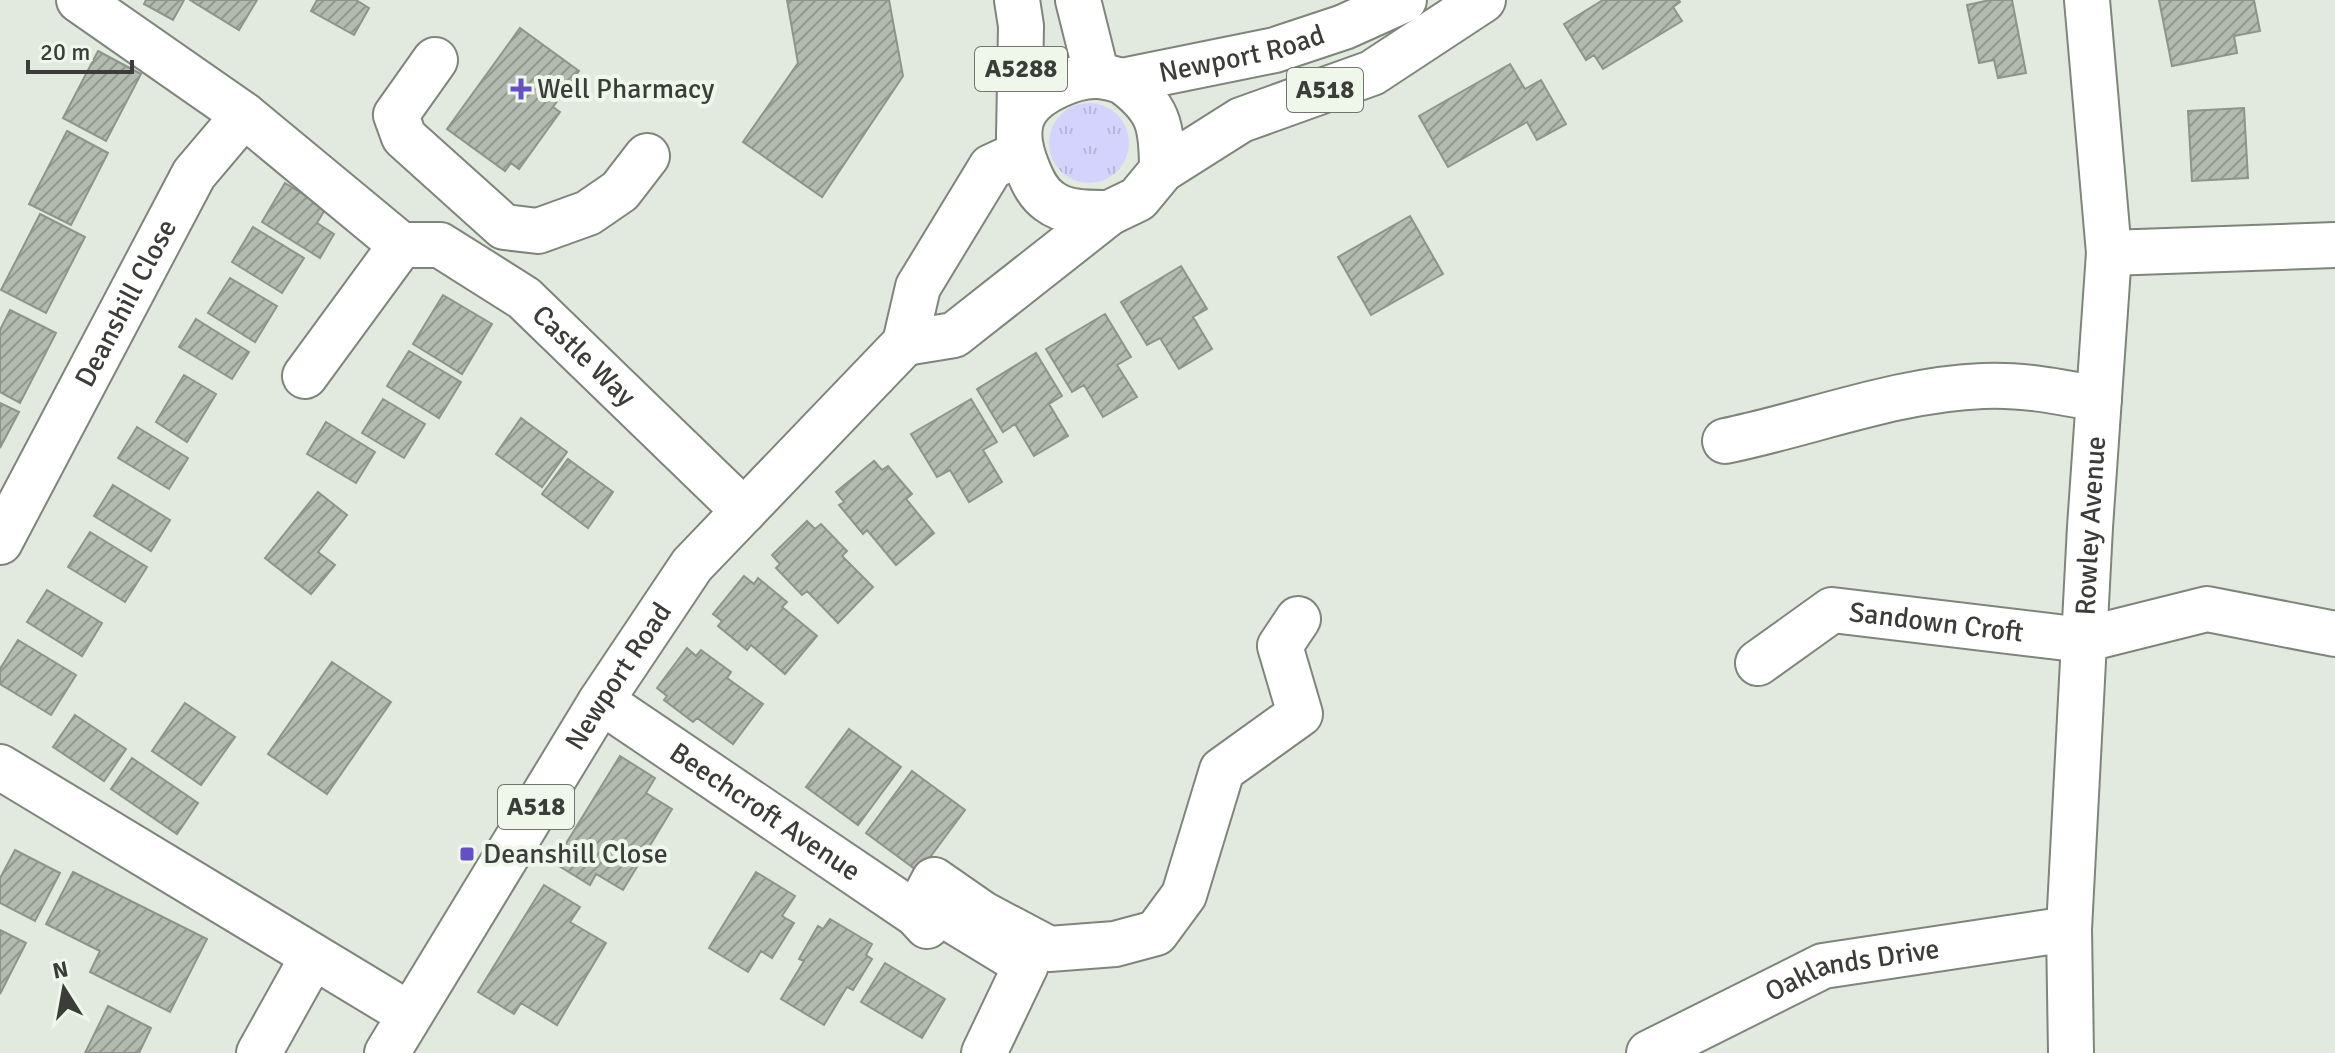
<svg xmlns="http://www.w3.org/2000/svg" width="2335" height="1053" font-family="Signika,sans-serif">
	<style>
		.grass { fill: url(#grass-tufts) }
		.building { fill: url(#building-hatch); stroke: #8e948a; stroke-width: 2 }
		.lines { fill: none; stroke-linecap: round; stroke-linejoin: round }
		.minor-casing { stroke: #7e857a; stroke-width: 48 }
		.major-casing { stroke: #7e857a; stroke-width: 48 }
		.highway-casing { stroke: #7e857a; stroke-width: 48 }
		.minor { stroke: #fff; stroke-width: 44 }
		.major { stroke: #fff; stroke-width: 44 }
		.highway { stroke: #fff; stroke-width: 44 }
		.poi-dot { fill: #644fc8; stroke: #eff7eb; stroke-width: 3 }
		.labels { text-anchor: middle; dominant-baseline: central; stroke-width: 8; stroke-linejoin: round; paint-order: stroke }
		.shield { fill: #eff7eb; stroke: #71756e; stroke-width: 2 }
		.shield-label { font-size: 26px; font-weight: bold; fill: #3b3d39 }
		.street-label { font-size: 28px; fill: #3b3d39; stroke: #eff7eb }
		.poi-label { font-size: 28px; fill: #3b3d39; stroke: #eff7eb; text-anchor: start }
	</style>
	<defs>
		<pattern id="grass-tufts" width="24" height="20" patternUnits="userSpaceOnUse" patternTransform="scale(2)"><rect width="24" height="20" fill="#d4d3fd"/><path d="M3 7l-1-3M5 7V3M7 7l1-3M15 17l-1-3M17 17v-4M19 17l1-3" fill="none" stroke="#b7b6da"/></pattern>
		<pattern id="building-hatch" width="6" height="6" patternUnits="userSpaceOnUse" patternTransform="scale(2)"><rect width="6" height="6" fill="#b3baaf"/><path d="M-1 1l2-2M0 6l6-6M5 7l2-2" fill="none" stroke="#93988f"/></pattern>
	</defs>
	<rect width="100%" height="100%" fill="#e2e9de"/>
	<path class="grass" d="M1049 143a40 40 0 1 1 80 0a40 40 0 1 1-80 0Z"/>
	<path class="building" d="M 146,0 L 184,0 L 173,20 L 144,4 Z
		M 190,0 L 257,0 L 239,30 Z
		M 317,0 L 356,0 L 369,8 L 354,35 L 311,11 Z
		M 787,0 L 889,0 L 903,76 L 822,197 L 743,142 L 798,63 Z
		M 1603,0 L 1679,0 L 1680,2 L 1673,7 L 1682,21 L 1603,69 L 1594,55 L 1586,60 L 1564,24 Z
		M 1990,0 L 2012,0 L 2026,73 L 1998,78 L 1994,60 L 1979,63 L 1967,5 Z
		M 2159,0 L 2254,0 L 2260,31 L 2234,36 L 2237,53 L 2172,66 Z
		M 520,28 L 579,71 L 553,107 L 560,112 L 519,169 L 511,163 L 505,171 L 447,129 Z
		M 98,51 L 141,74 L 106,141 L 63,118 Z
		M 1510,64 L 1525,89 L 1541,80 L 1566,124 L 1537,140 L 1527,122 L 1448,167 L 1419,116 Z
		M 2244,108 L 2248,178 L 2192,181 L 2188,111 Z
		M 67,131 L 108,153 L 71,225 L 29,204 Z
		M 285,183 L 326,208 L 317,223 L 334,234 L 320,258 L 262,222 Z
		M 40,214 L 85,237 L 46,313 L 1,290 Z
		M 1410,216 L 1443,274 L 1371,315 L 1338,257 Z
		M 253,227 L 304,258 L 282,293 L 232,262 Z
		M 1181,266 L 1207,309 L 1193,317 L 1212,349 L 1179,369 L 1160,338 L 1147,345 L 1121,302 Z
		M 230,278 L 277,306 L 255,342 L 208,313 Z
		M 443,295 L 492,324 L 462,374 L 413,344 Z
		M 10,310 L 56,333 L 20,403 L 0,392 L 0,330 Z
		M 1105,314 L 1131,357 L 1117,365 L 1137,397 L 1103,417 L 1084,385 L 1072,392 L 1046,349 Z
		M 196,319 L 249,352 L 232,379 L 179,347 Z
		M 409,351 L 461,382 L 439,418 L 387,386 Z
		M 1036,353 L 1062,396 L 1049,404 L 1068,436 L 1034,456 L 1015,424 L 1003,432 L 977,389 Z
		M 184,375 L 216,394 L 187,442 L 156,422 Z
		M 383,399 L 425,424 L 404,458 L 362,433 Z
		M 971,399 L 997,442 L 983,450 L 1002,482 L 969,502 L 950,470 L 937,477 L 911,434 Z
		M 0,403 L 19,412 L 0,448 Z
		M 521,418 L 567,452 L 542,487 L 496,454 Z
		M 326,422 L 375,452 L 356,483 L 307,454 Z
		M 137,427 L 188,458 L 169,489 L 118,458 Z
		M 568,459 L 613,492 L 588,528 L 542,494 Z
		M 874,461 L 882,470 L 888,466 L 912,494 L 906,499 L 934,533 L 896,565 L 867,530 L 863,534 L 839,505 L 844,502 L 836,492 Z
		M 113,485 L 170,520 L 151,551 L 94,516 Z
		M 318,492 L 347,515 L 318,552 L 335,565 L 311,594 L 265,558 Z
		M 807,521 L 815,529 L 821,524 L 847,551 L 842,556 L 873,587 L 838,623 L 807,591 L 802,595 L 776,568 L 780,564 L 772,555 Z
		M 90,532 L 147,567 L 125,602 L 68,567 Z
		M 744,576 L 754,584 L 758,578 L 787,602 L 782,607 L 817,636 L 785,674 L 751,645 L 747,650 L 718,626 L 722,621 L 713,614 Z
		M 47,590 L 102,623 L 82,656 L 27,622 Z
		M 18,640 L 76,675 L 51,715 L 0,684 L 0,669 Z
		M 687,648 L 696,656 L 701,650 L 731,672 L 727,678 L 763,704 L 733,744 L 697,718 L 693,722 L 664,700 L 667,696 L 657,688 Z
		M 332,662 L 391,702 L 327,794 L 268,754 Z
		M 185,703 L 235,737 L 201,785 L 152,751 Z
		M 75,715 L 126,749 L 104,781 L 53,747 Z
		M 849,729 L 901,767 L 858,825 L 806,787 Z
		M 620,756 L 655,778 L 646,793 L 672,809 L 623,890 L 596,874 L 590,885 L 554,863 Z
		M 132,758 L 198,803 L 177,834 L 111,789 Z
		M 912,771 L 965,810 L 919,872 L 866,833 Z
		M 15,850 L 60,873 L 35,921 L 0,903 L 0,878 Z
		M 73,872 L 207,939 L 170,1012 L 90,972 L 100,951 L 46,924 Z
		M 756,872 L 795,896 L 782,916 L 794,923 L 772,958 L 761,951 L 748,972 L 709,948 Z
		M 544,885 L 580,907 L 570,922 L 606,943 L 557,1025 L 521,1003 L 514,1014 L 478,992 Z
		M 830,919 L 872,944 L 866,955 L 872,959 L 853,990 L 847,987 L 824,1025 L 781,999 L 804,961 L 799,959 L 818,926 L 823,929 Z
		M 0,930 L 26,943 L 0,994 Z
		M 885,963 L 945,999 L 922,1038 L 861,1002 Z
		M 108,1006 L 151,1028 L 139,1053 L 85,1053 Z"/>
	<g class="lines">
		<defs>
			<g id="minor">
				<path d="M 79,0 L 244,115 L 401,245"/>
				<path d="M 435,60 L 396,115 L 404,137 L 504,227 L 538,231 L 588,213 L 620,191 L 647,156"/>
				<path d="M 2109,253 L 2335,245"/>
				<path id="s1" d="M 305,376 L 401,245 L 440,245 L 524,298 L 744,511"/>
				<path d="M 1725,441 C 1809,424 1897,389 1983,386 C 2022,384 2061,392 2099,399"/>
				<path id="s2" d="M 0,542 L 194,174 L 244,115"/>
				<path id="s3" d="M 1758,663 L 1832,610 L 2083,640 L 2207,609 L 2335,634"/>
				<path id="s4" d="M 601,701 L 916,914 L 927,926 L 939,912 L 1026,965 L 984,1053"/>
				<path d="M 0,767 L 409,1014"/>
				<path d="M 916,914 L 934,880 L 983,914 L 1049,949 L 1115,944 L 1156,933 L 1184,895 L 1222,770 L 1300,714 L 1280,646 L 1298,619"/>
				<path d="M 259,1053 L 312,958"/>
				<path id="s5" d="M 1649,1053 L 1823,966 L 2069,929"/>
				<path id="s6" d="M 2071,1053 L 2069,929 L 2090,527 L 2109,253 L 2087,0"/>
			</g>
			<path id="major" d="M 1017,0 L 1021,26 L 1019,138
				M 1078,0 L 1097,76"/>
			<g id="highway">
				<path d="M 1122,81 C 1159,108 1162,125 1162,170"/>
				<path id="s7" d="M 1109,213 C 1089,213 1066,214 1049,201 C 1038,193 1033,182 1028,170 C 1021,153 1014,128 1026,110 C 1038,91 1075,75 1097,76 C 1105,76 1114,79 1122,81 L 1275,50 L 1344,27 L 1404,0"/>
				<path d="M 905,343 L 954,335 L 1109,213 L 1138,199 L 1162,170 L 1241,120 L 1372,73 L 1483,0"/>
				<path id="s8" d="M 387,1053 L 601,701 L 692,565 L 905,343 L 918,287 L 991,167 L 1021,153"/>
			</g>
		</defs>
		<use href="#minor" class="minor-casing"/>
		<use href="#major" class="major-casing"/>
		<use href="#highway" class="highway-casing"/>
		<use href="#minor" class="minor"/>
		<use href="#major" class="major"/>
		<use href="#highway" class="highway"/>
	</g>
	<g class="poi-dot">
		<path d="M517 77h8v8h8v8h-8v8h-8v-8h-8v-8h8z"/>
		<rect x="459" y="846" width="16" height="16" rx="4"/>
	</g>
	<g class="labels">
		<g class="shield">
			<rect x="975" y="47" width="92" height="44" rx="6"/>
			<rect x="1287" y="68" width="76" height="44" rx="6"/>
			<rect x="498" y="785" width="76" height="44" rx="6"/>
		</g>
		<g class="shield-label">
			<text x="1021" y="69">A5288</text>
			<text x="1325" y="90">A518</text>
			<text x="536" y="807">A518</text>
		</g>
		<g class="street-label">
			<text stroke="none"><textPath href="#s7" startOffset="392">Newport Road</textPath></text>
			<text stroke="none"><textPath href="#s2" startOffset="270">Deanshill Close</textPath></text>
			<text stroke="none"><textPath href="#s1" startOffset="384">Castle Way</textPath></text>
			<text stroke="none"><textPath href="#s6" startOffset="528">Rowley Avenue</textPath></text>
			<text stroke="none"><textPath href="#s3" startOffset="196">Sandown Croft</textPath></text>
			<text stroke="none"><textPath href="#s8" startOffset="442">Newport Road</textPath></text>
			<text stroke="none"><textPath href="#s4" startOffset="198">Beechcroft Avenue</textPath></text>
			<text stroke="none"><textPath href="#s5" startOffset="222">Oaklands Drive</textPath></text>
		</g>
		<g class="poi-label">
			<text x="537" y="89">Well Pharmacy</text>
			<text x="483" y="854">Deanshill Close</text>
		</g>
	</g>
	<g transform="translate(64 989) rotate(349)" stroke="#eff7eb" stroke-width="6" paint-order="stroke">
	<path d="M0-6L14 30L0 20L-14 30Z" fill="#3b3d39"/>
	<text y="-12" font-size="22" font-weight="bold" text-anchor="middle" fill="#3b3d39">N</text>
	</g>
	<path d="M28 60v12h104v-12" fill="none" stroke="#3b3d39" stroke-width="4"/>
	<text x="40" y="60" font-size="24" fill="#3b3d39" stroke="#eff7eb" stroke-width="6" paint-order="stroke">20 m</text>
</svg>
